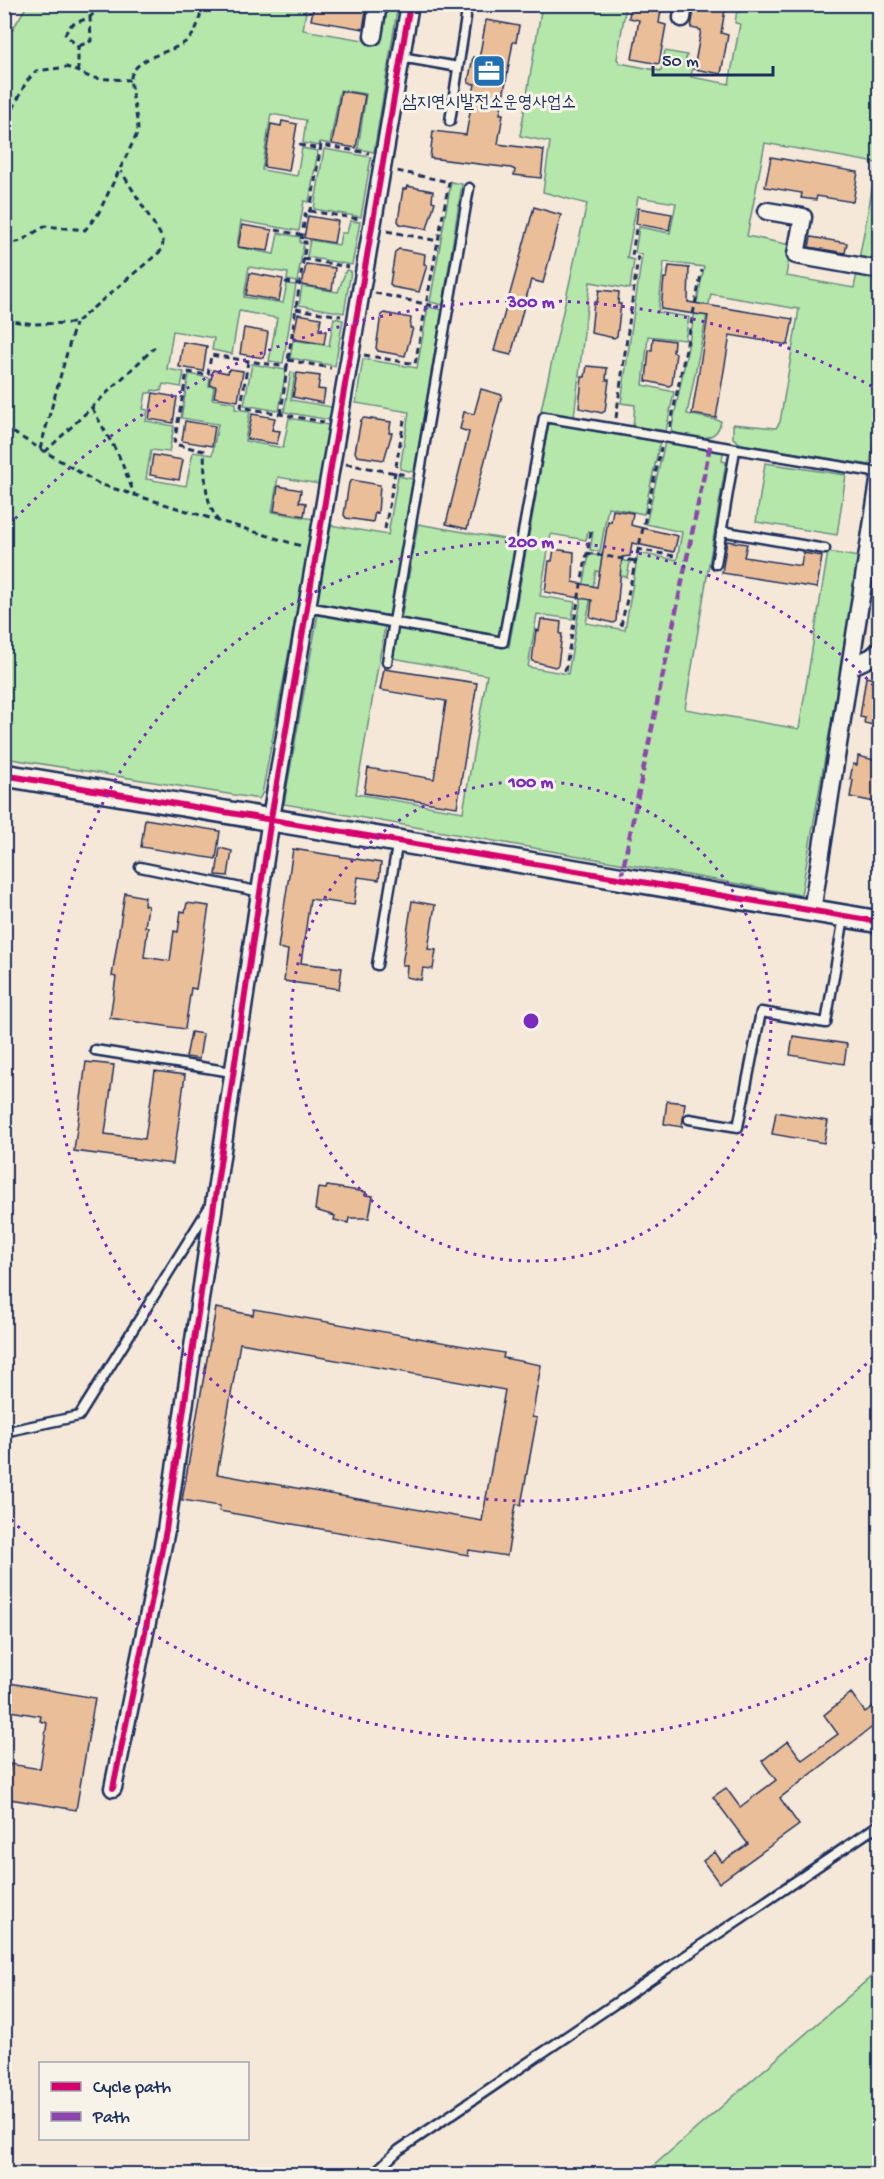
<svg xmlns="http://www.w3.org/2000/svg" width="884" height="2179" font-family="'Gochi Hand','Poor Story',sans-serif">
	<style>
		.green { fill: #b4e7a9; stroke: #688b84; stroke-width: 1.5 }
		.building { fill: #ebbe9a; stroke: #1b2f5e; stroke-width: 1.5; fill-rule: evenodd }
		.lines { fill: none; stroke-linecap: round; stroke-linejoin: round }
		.service-casing { stroke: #1b2f5e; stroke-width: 13 }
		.minor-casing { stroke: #1b2f5e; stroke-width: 21 }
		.tertiary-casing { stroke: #1b2f5e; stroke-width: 26 }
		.path { stroke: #1b2f5e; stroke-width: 3; stroke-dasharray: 6 4.5; stroke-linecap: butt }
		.service { stroke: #f7f3e8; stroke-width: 8 }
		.minor { stroke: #f7f3e8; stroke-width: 16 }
		.tertiary { stroke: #f7f3e8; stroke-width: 21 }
		.quiet { stroke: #8e44ad; stroke-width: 4.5; stroke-dasharray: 9 4.5; stroke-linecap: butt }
		.cycleway-casing { stroke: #f7f3e8; stroke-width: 10 }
		.cycleway { stroke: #d6006c; stroke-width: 6 }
		.ring { fill: none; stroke: #7b2cbf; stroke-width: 3; stroke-dasharray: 3 6 }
		.labels { text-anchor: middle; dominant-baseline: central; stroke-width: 6; stroke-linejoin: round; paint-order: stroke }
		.poi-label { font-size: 18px; fill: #1b2f5e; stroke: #f7f3e8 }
		.centre { fill: #7b2cbf; stroke: #f7f3e8; stroke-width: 3 }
		.ring-label { font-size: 18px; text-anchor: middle; font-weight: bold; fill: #7b2cbf; stroke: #f7f3e8; stroke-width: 6; stroke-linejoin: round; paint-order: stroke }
	</style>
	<rect width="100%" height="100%" fill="#f5e8d8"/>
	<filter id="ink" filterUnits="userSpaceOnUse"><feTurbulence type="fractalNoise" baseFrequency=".0167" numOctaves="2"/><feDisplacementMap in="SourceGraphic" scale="12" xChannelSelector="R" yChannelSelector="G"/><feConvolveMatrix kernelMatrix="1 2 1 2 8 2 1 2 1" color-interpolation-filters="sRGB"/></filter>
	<g filter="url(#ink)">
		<path class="green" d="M 28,4 L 307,5 L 303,30 L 381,43 L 388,5 L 398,5 L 374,152 L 358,149 L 366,94 L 340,90 L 330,144 L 320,142 L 319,146 L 303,143 L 306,120 L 271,114 L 262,170 L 297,176 L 302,148 L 318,151 L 309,202 L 304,201 L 299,231 L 241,221 L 237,247 L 274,254 L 278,233 L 300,237 L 300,243 L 304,243 L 297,282 L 287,280 L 288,273 L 249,267 L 244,297 L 283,303 L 287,284 L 296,285 L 283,363 L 269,361 L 277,318 L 239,311 L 232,354 L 212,350 L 214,338 L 173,331 L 167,369 L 184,372 L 181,387 L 163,384 L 161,391 L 152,390 L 151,393 L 146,393 L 143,409 L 148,410 L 146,421 L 174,426 L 169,452 L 151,450 L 146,479 L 186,486 L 193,452 L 212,455 L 218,424 L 181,418 L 189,374 L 210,378 L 209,386 L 214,387 L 212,399 L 236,403 L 235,409 L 250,411 L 245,441 L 283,448 L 289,418 L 329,425 L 319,484 L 278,477 L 272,512 L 314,519 L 262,794 L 259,799 L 5,758 L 4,43 Z
			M 542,5 L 626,5 L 617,59 L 620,63 L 661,71 L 665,51 L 687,55 L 685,63 L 693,65 L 691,77 L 729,84 L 740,24 L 735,23 L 737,10 L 733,9 L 734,5 L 879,5 L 880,231 L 875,254 L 868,261 L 859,259 L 877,163 L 765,143 L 747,236 L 791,245 L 786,276 L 854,288 L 857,273 L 879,277 L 879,410 L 870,465 L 741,444 L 733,438 L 733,424 L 776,428 L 780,422 L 799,309 L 711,294 L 687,414 L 721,421 C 716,447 690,436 671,432 L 704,267 L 664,262 L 658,312 L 689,317 L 685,340 L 648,336 L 643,385 L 674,392 L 666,431 L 633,426 L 635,405 L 621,403 L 642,255 L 635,253 L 639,227 L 670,233 L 676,203 L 638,197 L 627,258 L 634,260 L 630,289 L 590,282 L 574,417 L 541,410 L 587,204 L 543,192 L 550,142 L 520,136 Z
			M 324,149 L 371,157 L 361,217 L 314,209 Z
			M 451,182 L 462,184 L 443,305 L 430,302 Z
			M 350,221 L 360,222 L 352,265 L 307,257 L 310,240 L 339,245 L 341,233 L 347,233 Z
			M 346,270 L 351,271 L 344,313 L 299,305 L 302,286 L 338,292 Z
			M 428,307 L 442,310 L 414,472 L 400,469 L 409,412 L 356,403 L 363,359 L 417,368 Z
			M 334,318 L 343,320 L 335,366 L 290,358 L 293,340 L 329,346 Z
			M 252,364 L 286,370 L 279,411 L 244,405 Z
			M 291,372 L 295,373 L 291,400 L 332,407 L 330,420 L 284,412 Z
			M 549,422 L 660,442 L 644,514 L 608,507 L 600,552 L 590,550 L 593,532 L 588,531 L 586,540 L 551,534 L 540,596 L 575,602 L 572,619 L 537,614 L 528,667 L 568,674 L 589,554 L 630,562 L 627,577 L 596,571 L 586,623 L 625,630 L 638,553 L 677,560 L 682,532 L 646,524 L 665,442 L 723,452 L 722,461 L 726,462 L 685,709 L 799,729 L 828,552 L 860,557 L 801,895 L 284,804 L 318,614 L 385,626 L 356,794 L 463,812 L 487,675 L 392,658 L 398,628 L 509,647 Z
			M 765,463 L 846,475 L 837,535 L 756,522 Z
			M 398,476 L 413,479 L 390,616 L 316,604 L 330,525 L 388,535 Z
			M 418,524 L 516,541 L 500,637 L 401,620 Z
			M 879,1970 L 879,2174 L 644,2174 Z"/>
		<path class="building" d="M 314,4 L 367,4 L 363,29 L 311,20 Z
			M 631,4 L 662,4 L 659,23 L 666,25 L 659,64 L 632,59 L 639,20 L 629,18 Z
			M 695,4 L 726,4 L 721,33 L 728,35 L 721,74 L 694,69 L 701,30 L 691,28 Z
			M 486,20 L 519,26 L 516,42 L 513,42 L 500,114 L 503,114 L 498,144 L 544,150 L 541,178 L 514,175 L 515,170 L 511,168 L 430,158 L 433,131 L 466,135 L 475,84 L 468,83 L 473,57 L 479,59 Z
			M 341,91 L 365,95 L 356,148 L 332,144 Z
			M 282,121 L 297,124 L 289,171 L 264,167 L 271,124 L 281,126 Z
			M 771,157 L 858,172 L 853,202 L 817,196 L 816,200 L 801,198 L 802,193 L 765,187 Z
			M 407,186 L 433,191 L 432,201 L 435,202 L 427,229 L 400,224 L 398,221 L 403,189 L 406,189 Z
			M 534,207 L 561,215 L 543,283 L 531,280 L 511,355 L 494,351 Z
			M 638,208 L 672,214 L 669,230 L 636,224 Z
			M 308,216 L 338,221 L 334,243 L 304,238 Z
			M 242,225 L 272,230 L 268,251 L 238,247 Z
			M 811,237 L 847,243 L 845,253 L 809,247 Z
			M 399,249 L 425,254 L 424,264 L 427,265 L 419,292 L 392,287 L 390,284 L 395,252 Z
			M 306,264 L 335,268 L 332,290 L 302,285 Z
			M 669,266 L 689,268 L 688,302 L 793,319 L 788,345 L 730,335 L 716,418 L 692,414 L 708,316 L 661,309 L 664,278 L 667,278 Z
			M 250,273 L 283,279 L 279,301 L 246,295 Z
			M 599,290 L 619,292 L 618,304 L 621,304 L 617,336 L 614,338 L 591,333 L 594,302 L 597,302 Z
			M 384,313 L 411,318 L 410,328 L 413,328 L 405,356 L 378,351 L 376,348 L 381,315 Z
			M 298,314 L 321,318 L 319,330 L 326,331 L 324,344 L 293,339 Z
			M 244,328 L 268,332 L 264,358 L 240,354 Z
			M 653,338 L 674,341 L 673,352 L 676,353 L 672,384 L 669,386 L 646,381 L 649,350 L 652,350 Z
			M 183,342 L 207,346 L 203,371 L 179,367 Z
			M 587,366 L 607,368 L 606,380 L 609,380 L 605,411 L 602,413 L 579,408 L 582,377 L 585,377 Z
			M 229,369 L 243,371 L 238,401 L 214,397 L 216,386 L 210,385 L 213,370 L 228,373 Z
			M 297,373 L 320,376 L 318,389 L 325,390 L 323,403 L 293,397 Z
			M 481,389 L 502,395 L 467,529 L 446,524 L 469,432 L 460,429 L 464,412 L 474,414 Z
			M 153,393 L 177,397 L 173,423 L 149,419 Z
			M 252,414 L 275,418 L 272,430 L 280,431 L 277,444 L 247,439 Z
			M 364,418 L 391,422 L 389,433 L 392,433 L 384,460 L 357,456 L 355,452 L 361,420 Z
			M 185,421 L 215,426 L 212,446 L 182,441 Z
			M 153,455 L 183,460 L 179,480 L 150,475 Z
			M 352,480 L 380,485 L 378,513 L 375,512 L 373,522 L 346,518 L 344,515 L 349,483 Z
			M 278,486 L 301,490 L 299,502 L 306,503 L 304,516 L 274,511 Z
			M 613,510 L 633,513 L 631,525 L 634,526 L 678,536 L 674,552 L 632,543 L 630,556 L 622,557 L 616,621 L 613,623 L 590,617 L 592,600 L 545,592 L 549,561 L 552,561 L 554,549 L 574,552 L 573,582 L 597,587 L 608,521 L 611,522 Z
			M 727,541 L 747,544 L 744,557 L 801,566 L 803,553 L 822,556 L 817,588 L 722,573 Z
			M 541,619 L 561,622 L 560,634 L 562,634 L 558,665 L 555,667 L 532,661 L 536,630 L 539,631 Z
			M 384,669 L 477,683 L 457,807 L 364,793 L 368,768 L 434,779 L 446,701 L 380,690 Z
			M 866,677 L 879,680 L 879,726 L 864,723 L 865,718 L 860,717 Z
			M 858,756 L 879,761 L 875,802 L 850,797 L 853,780 L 850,779 L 853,764 L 857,765 Z
			M 145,819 L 220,831 L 216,859 L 141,847 Z
			M 220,848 L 232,851 L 228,876 L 216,875 Z
			M 293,849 L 381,863 L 379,880 L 358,877 L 354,905 L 310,899 L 301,963 L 342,968 L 339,989 L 284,981 L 288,950 L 278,948 Z
			M 125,893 L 145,897 L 144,905 L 148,906 L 145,927 L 148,927 L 144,957 L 170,961 L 174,931 L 178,932 L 181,911 L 185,912 L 187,903 L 209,906 L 196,989 L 191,988 L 185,1029 L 110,1018 L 116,977 L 112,976 Z
			M 412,901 L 435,905 L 428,949 L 436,950 L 433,969 L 423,968 L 421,980 L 406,977 L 407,965 L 402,965 Z
			M 191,1032 L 203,1034 L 199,1059 L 186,1057 Z
			M 793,1036 L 847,1044 L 844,1064 L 790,1055 Z
			M 86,1062 L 114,1065 L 105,1134 L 145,1139 L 155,1071 L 185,1075 L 173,1164 L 74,1151 Z
			M 667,1101 L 685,1103 L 682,1127 L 664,1124 Z
			M 776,1112 L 828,1121 L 824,1143 L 772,1134 Z
			M 327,1186 L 366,1192 L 365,1195 L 373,1196 L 369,1218 L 349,1218 L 348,1223 L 334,1220 L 335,1216 L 315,1210 L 318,1188 L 326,1189 Z
			M 216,1308 L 253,1315 L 254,1309 L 504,1353 L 503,1358 L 541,1365 L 532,1417 L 537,1418 L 521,1505 L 516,1504 L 507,1556 L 469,1550 L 468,1555 L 219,1511 L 220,1506 L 182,1500 ZM 240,1343 L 505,1390 L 482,1521 L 217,1474 Z
			M 4,1682 L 95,1698 L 76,1810 L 4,1798 L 4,1768 L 9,1769 L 10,1764 L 40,1769 L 47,1723 L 40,1721 L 41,1716 L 4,1710 Z
			M 851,1693 L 865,1712 L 879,1702 L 879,1722 L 780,1798 L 799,1825 L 719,1883 L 703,1861 L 715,1852 L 722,1862 L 748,1844 L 713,1797 L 726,1788 L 740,1807 L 776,1780 L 762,1761 L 788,1741 L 802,1760 L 838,1734 L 824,1715 Z"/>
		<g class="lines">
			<defs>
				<path id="service" d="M 401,57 L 458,67
					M 450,121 L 466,17
					M 721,531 L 825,549
					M 716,564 L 735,450
					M 307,607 L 503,642 L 544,417 L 880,473
					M 387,662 L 469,188
					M 140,867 L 261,892
					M 377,965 L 398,840
					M 95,1050 L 232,1072
					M 689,1119 L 738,1127 L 761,1012 L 826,1023 L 844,917
					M 4,1432 L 79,1416 L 210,1206
					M 373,2174 L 399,2150 L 880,1824"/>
				<path id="minor" d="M 682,18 L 684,4
					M 373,36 L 378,4
					M 767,211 L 803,217 L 796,255 L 880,270
					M 850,667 L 872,657 L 880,650
					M 812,911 L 880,475
					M 113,1788 L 166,1530 L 271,818 L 410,4"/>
				<path id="tertiary" d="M 4,775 L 880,922"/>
			</defs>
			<use href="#service" class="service-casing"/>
			<use href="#minor" class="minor-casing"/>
			<use href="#tertiary" class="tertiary-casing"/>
			<path class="path" d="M 79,46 L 91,41 L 90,17
				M 78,72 L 78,47 L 65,34 L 71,25 L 90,17 L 103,4
				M 4,128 L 26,82 L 36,71 L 67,67 L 92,78 L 130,80
				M 299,145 L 321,149
				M 310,211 L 359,219
				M 276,230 L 302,235
				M 387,231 L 438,241
				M 4,245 L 21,241 L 45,226 L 85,230 L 98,214 L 138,132 C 138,115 129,87 131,77 C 136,55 175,53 189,39 C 198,30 200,16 203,4
				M 303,259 L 349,267
				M 285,282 L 299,284
				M 375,293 L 439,307
				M 296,309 L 341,316
				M 4,320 L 34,324 L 75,323 L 162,250 L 163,242 L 160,234 L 121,171
				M 364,355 L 415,364 L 449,182 L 397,171
				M 288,360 L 331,368
				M 248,361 L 241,407 L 324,422
				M 92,408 L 119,456 L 135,496
				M 281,414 L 287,367
				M 616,418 L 638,258 L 632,256 L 636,229
				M 4,427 L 99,484 L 301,546
				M 670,427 L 702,270
				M 40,449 L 75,324
				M 45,452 L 155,347
				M 346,464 L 407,475
				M 219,522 C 204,502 205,475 204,451 L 174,444 L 187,372 L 208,375 L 211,355 L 287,367 L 306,242 L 301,242 L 306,210 L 310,211 L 321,145 L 369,153
				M 385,529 L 405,415
				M 591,532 L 587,553 L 635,561
				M 637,549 L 674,556
				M 621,626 L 661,448
				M 565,671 L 587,553"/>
			<use href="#service" class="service"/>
			<use href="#minor" class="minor"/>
			<use href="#tertiary" class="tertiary"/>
			<path class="quiet" d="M 621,878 L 710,446"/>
			<defs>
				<path id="cycleway" d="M 4,775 L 880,922
					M 113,1788 L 166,1530 L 271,818 L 410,4"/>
			</defs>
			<use href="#cycleway" class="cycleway-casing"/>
			<use href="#cycleway" class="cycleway"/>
		</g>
	</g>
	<g class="ring">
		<circle cx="531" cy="1021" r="240"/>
		<path d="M879 1351A480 480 0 1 1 879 691"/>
		<path d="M875 1654A720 720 0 0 1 9 1517M9 525A720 720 0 0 1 875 388"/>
	</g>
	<defs>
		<symbol id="office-square" viewBox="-11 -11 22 22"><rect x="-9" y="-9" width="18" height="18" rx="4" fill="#1f6fb2" stroke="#f7f3e8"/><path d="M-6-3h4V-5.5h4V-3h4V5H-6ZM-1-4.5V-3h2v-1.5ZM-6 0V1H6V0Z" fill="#fff"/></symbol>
	</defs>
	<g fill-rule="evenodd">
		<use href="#office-square" x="470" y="52" width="38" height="38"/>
	</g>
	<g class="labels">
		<g class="poi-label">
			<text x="489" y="103">삼지연시발전소운영사업소</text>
		</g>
	</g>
	<circle cx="531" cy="1021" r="9" class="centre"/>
	<g class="ring-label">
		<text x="531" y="307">300 m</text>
		<text x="531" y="547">200 m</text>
		<text x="531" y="787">100 m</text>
	</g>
	<rect width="884" height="2179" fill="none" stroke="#f7f3e8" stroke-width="24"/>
	<rect x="12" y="12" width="860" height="2155" fill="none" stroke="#1b2f5e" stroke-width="2" filter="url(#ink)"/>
	<rect x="39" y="2062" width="210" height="78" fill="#f7f3e8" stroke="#9fa5b1" stroke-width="1.5"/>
	<rect x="51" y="2082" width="30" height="9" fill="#d6006c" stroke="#9fa5b1" stroke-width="1.5"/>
	<text x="93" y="2092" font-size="18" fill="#1b2f5e">Cycle path</text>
	<rect x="51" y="2112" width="30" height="9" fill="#8e44ad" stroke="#9fa5b1" stroke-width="1.5"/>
	<text x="93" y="2122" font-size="18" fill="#1b2f5e">Path</text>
	<path d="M653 66v9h120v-9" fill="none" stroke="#1b2f5e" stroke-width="3"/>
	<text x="662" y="66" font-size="18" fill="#1b2f5e" stroke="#f7f3e8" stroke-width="4.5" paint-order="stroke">50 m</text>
</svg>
